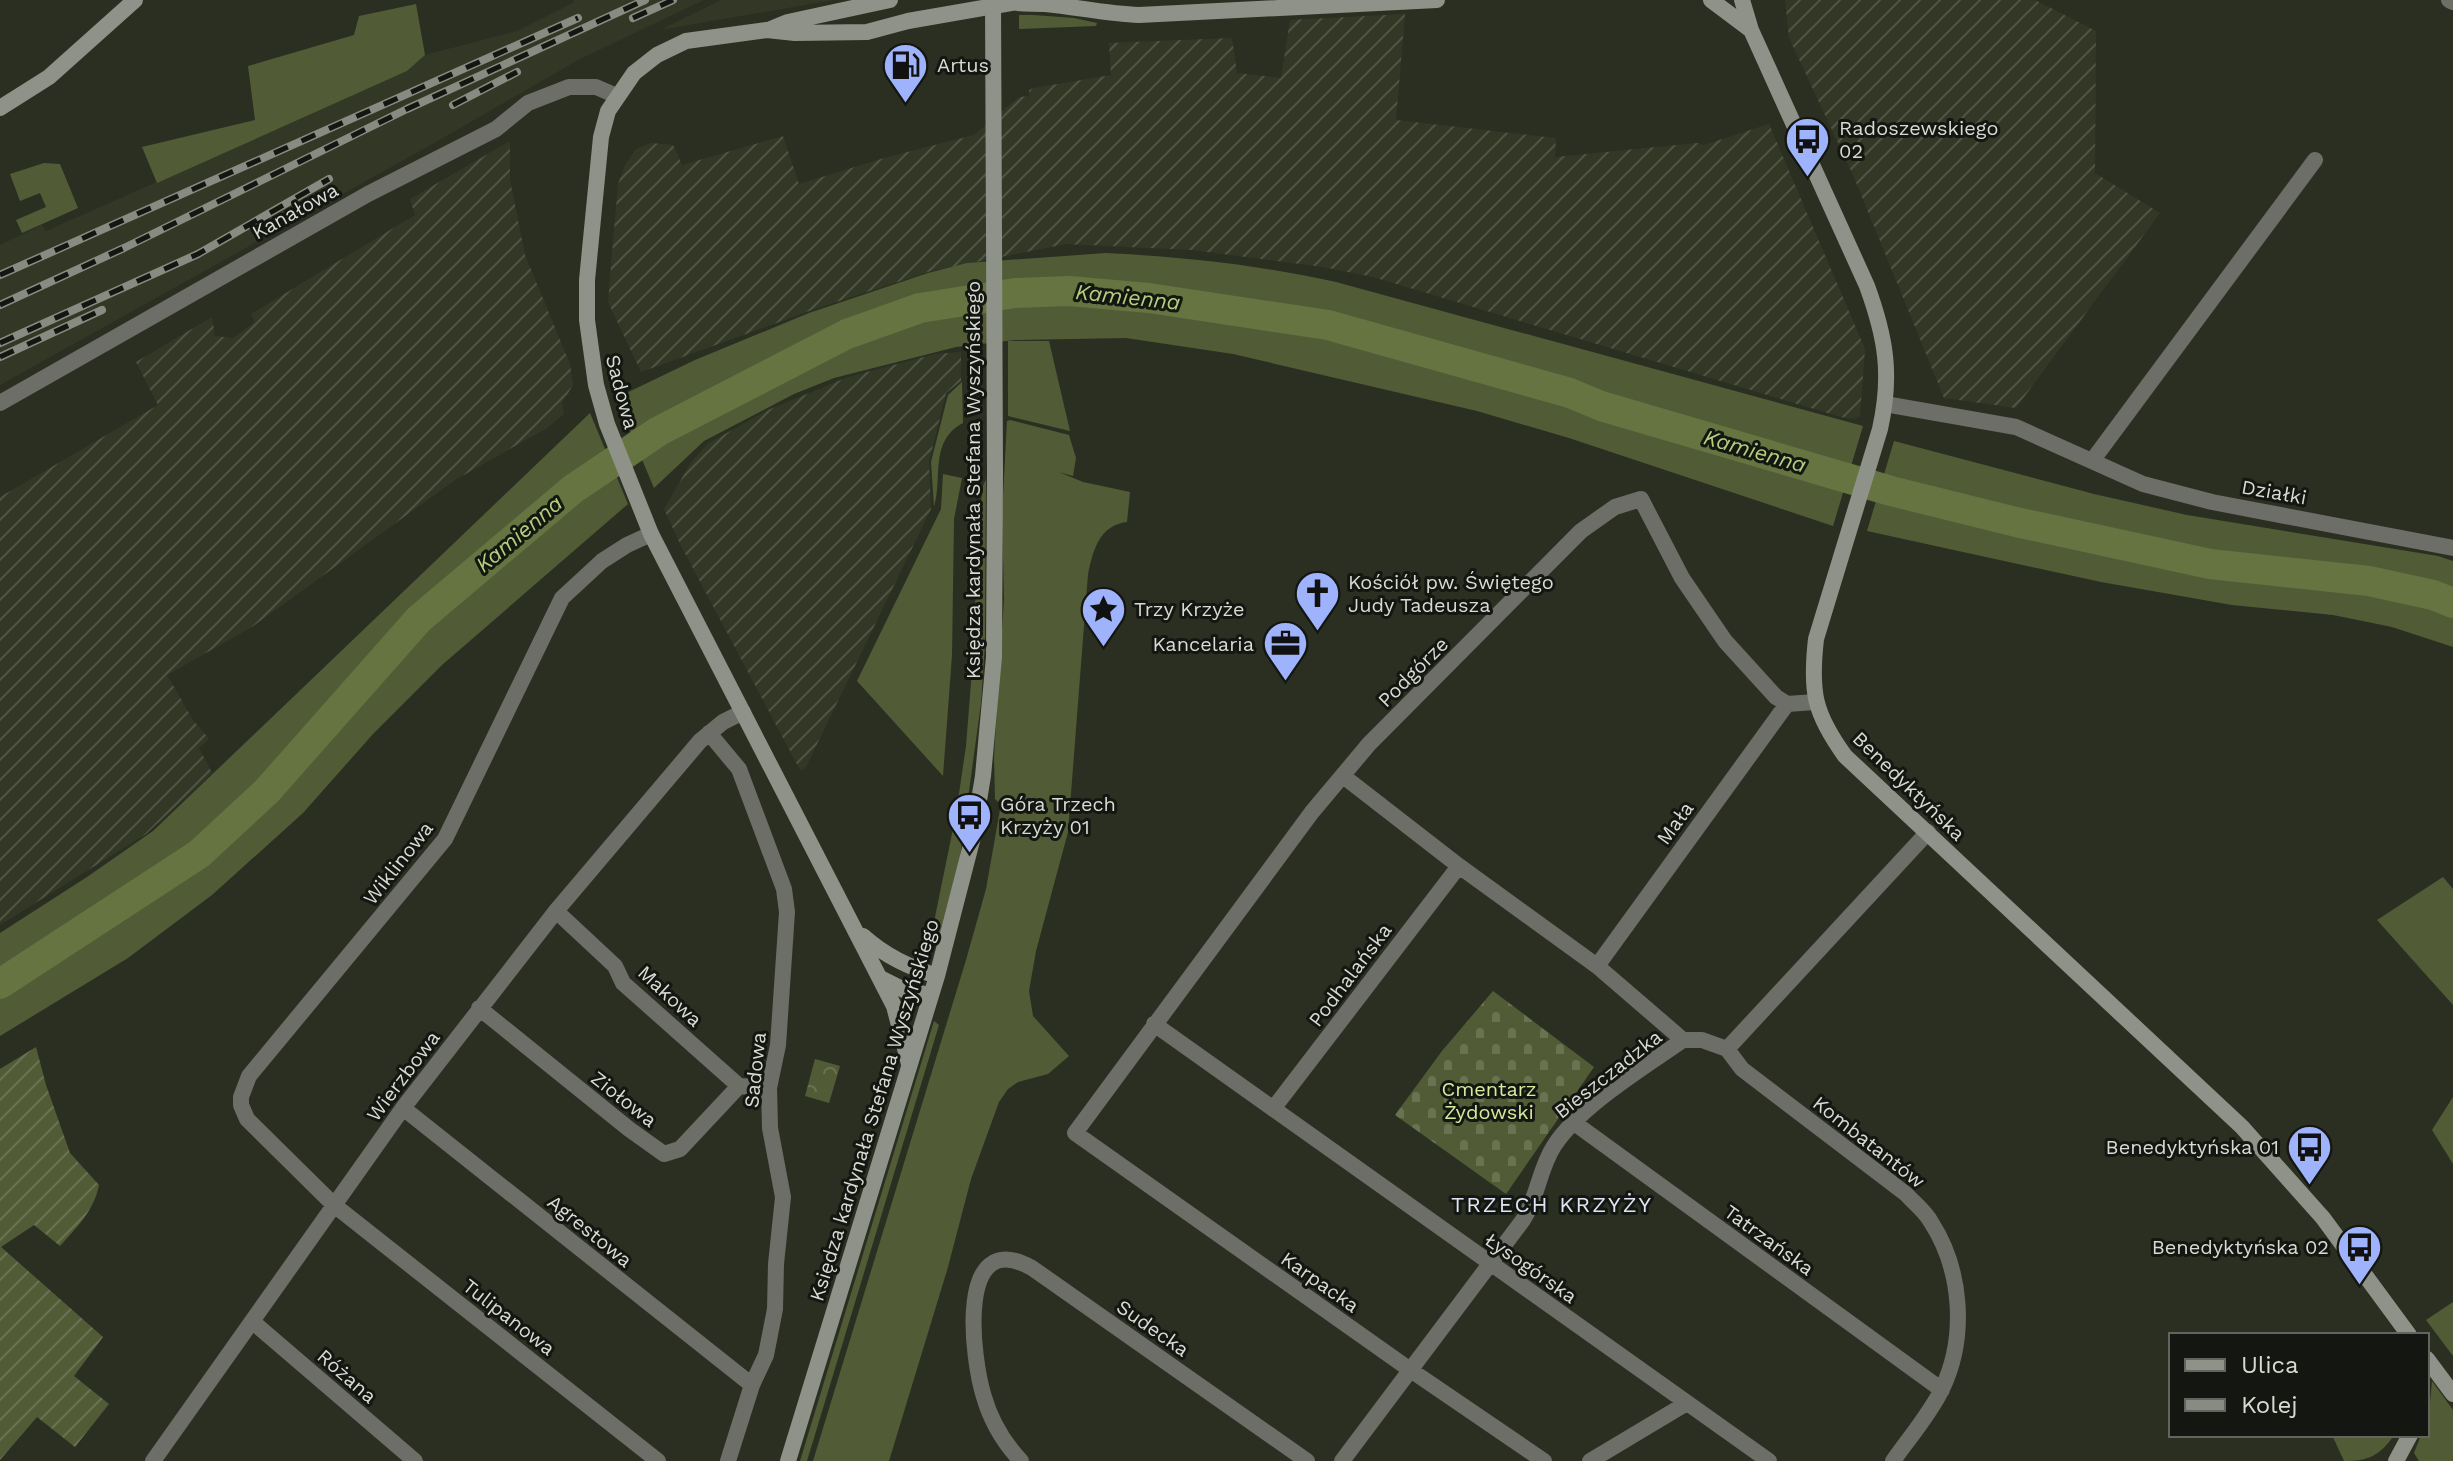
<svg xmlns="http://www.w3.org/2000/svg" width="2453" height="1461" font-family="'Work Sans',sans-serif">
	<style>
		.built { fill: #323825 }
		.industrial { fill: url(#industrial-furrows) }
		.grass { fill: #515c36 }
		.cemetery { fill: url(#cemetery-stones) }
		.park { fill: url(#park-crowns) }
		.garden { fill: url(#garden-furrows) }
		.lines { fill: none; stroke-linecap: round; stroke-linejoin: round }
		.river { stroke: #657440; stroke-width: 30 }
		.street { stroke: #6c6e67; stroke-width: 16 }
		.secondary { stroke: #8f9288; stroke-width: 16 }
		.rail-casing { stroke: #888b81; stroke-width: 8 }
		.rail { stroke: #141611; stroke-width: 5; stroke-dasharray: 15; stroke-linecap: butt }
		.secondary-bridge { stroke: #8f9288; stroke-width: 16 }
		.labels { text-anchor: middle; dominant-baseline: central; stroke-width: 6; stroke-linejoin: round; paint-order: stroke }
		.poi-label { font-size: 20px; fill: #d8dbd3; stroke: #141611; text-anchor: start }
		.street-label { font-size: 20px; fill: #d8dbd3; stroke: #141611 }
		.park-label { font-size: 20px; fill: #d4ec9c; stroke: #141611 }
		.water-label { font-size: 22px; font-style: italic; fill: #b6cd7e; stroke: #141611 }
		.neighbourhood-label { font-size: 22px; letter-spacing: 2px; fill: #dfe4f2; stroke: #141611 }
	</style>
	<defs>
		<pattern id="industrial-furrows" width="10" height="10" patternUnits="userSpaceOnUse" patternTransform="scale(2)"><rect width="10" height="10" fill="#323825"/><path d="M-1 1l2-2M0 10L10 0M9 11l2-2" fill="none" stroke="#4f5444"/></pattern>
		<pattern id="cemetery-stones" width="16" height="16" patternUnits="userSpaceOnUse" patternTransform="scale(2)"><rect width="16" height="16" fill="#515c36"/><path d="M2 7V4a2 2 0 0 1 4 0v3zM10 15v-3a2 2 0 0 1 4 0v3z" fill="#697352"/></pattern>
		<pattern id="park-crowns" width="20" height="18" patternUnits="userSpaceOnUse" patternTransform="scale(2)"><rect width="20" height="18" fill="#515c36"/><path d="M2 6a3 3 0 1 1 6 0M12 15a3 3 0 1 1 6 0" fill="none" stroke="#697352"/></pattern>
		<pattern id="garden-furrows" width="10" height="10" patternUnits="userSpaceOnUse" patternTransform="scale(2)"><rect width="10" height="10" fill="#515c36"/><path d="M-1 1l2-2M0 10L10 0M9 11l2-2" fill="none" stroke="#697352"/></pattern>
	</defs>
	<rect width="100%" height="100%" fill="#2b2f22"/>
	<path class="built" d="M 574,0 L 704,0 L 580,59 L 443,138 L 0,385 L 0,245 L 42,225 L 46,231 L 407,71 L 425,55 L 517,31 L 573,3 Z
		M 721,0 L 834,0 L 660,30 Z"/>
	<path class="industrial" d="M 1785,0 L 2035,0 L 2096,31 L 2095,173 L 2160,213 L 2016,408 L 1944,398 L 1853,175 L 1789,38 Z
		M 1405,14 L 1396,120 L 1556,138 L 1555,157 L 1697,143 L 1704,145 L 1769,124 L 1865,349 L 1860,416 L 1854,419 L 1841,417 L 1373,277 L 1323,267 L 1192,250 L 1066,244 L 931,271 L 812,310 L 641,372 L 608,302 L 618,184 L 625,165 L 636,149 L 651,143 L 673,145 L 682,165 L 783,136 L 799,184 L 884,158 L 974,135 L 1019,97 L 1029,96 L 1029,90 L 1034,88 L 1111,75 L 1109,43 L 1232,38 L 1237,73 L 1281,78 L 1290,20 Z
		M 510,141 L 510,180 L 525,255 L 570,364 L 573,385 L 562,403 L 564,414 L 547,428 L 455,480 L 252,627 L 167,675 L 193,720 L 209,739 L 199,748 L 212,773 L 146,834 L 0,925 L 0,497 L 158,405 L 136,362 L 212,317 L 215,336 L 233,338 L 255,322 L 251,314 L 415,215 L 410,199 Z
		M 961,352 L 961,381 L 946,393 L 929,462 L 931,509 L 805,769 L 800,770 L 680,544 L 664,509 L 690,464 L 707,444 L 768,410 L 848,377 L 935,354 Z"/>
	<path class="grass" d="M 416,4 L 425,55 L 407,71 L 157,183 L 142,147 L 255,120 L 248,66 L 354,35 L 359,16 Z
		M 1033,15 L 1074,18 L 1097,23 L 1096,26 L 1019,29 L 1019,15 Z
		M 44,163 L 60,164 L 78,208 L 22,233 L 16,220 L 46,207 L 40,193 L 20,201 L 10,174 Z
		M 1106,253 C 1184,257 1260,265 1336,282 L 1863,426 L 1833,526 L 1569,438 L 1477,411 L 1233,354 L 1126,338 L 1015,340 L 956,347 L 834,378 L 794,394 L 704,441 L 654,488 L 616,398 L 695,360 L 809,313 L 928,273 L 967,263 Z
		M 1008,341 L 1049,341 L 1070,431 L 1008,416 Z
		M 962,382 L 963,423 C 929,441 943,478 934,507 L 931,462 L 948,395 Z
		M 590,413 L 628,504 L 442,665 L 373,734 L 303,813 L 212,895 L 128,958 L 0,1036 L 0,933 L 87,877 L 153,831 Z
		M 1010,420 L 1069,435 L 1076,458 L 1073,476 L 1059,472 L 1083,482 L 1130,492 L 1127,522 C 1099,525 1093,551 1088,574 L 1068,832 L 1036,951 L 1029,991 L 1033,1016 L 1069,1056 L 1048,1074 L 1018,1082 L 1008,1089 L 999,1102 L 971,1179 L 948,1267 L 889,1461 L 813,1461 L 966,960 L 986,889 L 1001,804 L 995,799 L 994,756 L 1004,599 L 1002,515 L 1007,421 Z
		M 1894,441 L 2094,494 L 2187,515 L 2438,556 L 2453,561 L 2453,647 L 2392,627 L 2333,615 L 2232,605 L 2101,582 L 1867,531 Z
		M 943,474 L 962,478 L 954,519 L 952,655 L 943,776 L 857,681 L 941,509 Z
		M 986,479 L 985,644 L 981,703 L 960,857 L 939,936 L 934,930 L 935,917 L 956,814 L 966,746 L 975,633 L 976,543 L 983,486 Z
		M 2443,877 L 2453,889 L 2453,1005 L 2377,920 Z
		M 934,1021 L 939,1025 L 807,1461 L 800,1461 Z
		M 2453,1097 L 2453,1164 L 2432,1130 Z
		M 2453,1302 L 2453,1356 L 2426,1320 Z
		M 2432,1381 L 2453,1410 L 2453,1461 L 2419,1461 L 2414,1453 L 2421,1435 L 2427,1435 Z
		M 2332,1435 L 2394,1435 C 2380,1456 2368,1461 2344,1461 Z"/>
	<path class="cemetery" d="M 1493,991 L 1594,1067 L 1506,1194 L 1395,1115 L 1442,1051 Z"/>
	<path class="park" d="M 815,1059 L 840,1066 L 829,1103 L 805,1096 Z"/>
	<path class="garden" d="M 36,1047 L 46,1085 L 70,1153 L 99,1185 C 94,1211 76,1228 60,1246 L 34,1225 L 1,1247 L 103,1337 L 74,1376 L 109,1404 L 75,1447 L 37,1417 L 0,1460 L 0,1069 Z"/>
	<g class="lines">
		<path class="river" d="M 0,984 L 199,854 L 267,791 L 419,619 L 573,489 L 659,431 L 847,334 L 920,308 L 1015,293 L 1069,291 L 1149,298 L 1328,325 L 1570,393 L 1601,406 L 1891,491 L 2016,522 L 2210,564 L 2369,581 L 2433,595 L 2453,603"/>
		<path class="street" d="M 2449,0 L 2453,2
			M 0,403 L 368,194 L 496,129 L 528,103 L 569,87 L 596,87 L 617,96
			M 1885,404 L 2016,427 L 2143,484 L 2212,502 L 2453,548
			M 2092,461 L 2315,160
			M 651,534 L 627,545 L 602,561 L 562,598 L 445,839 L 249,1076 L 241,1097 L 241,1105 L 247,1119 L 334,1205 L 658,1461
			M 709,733 L 739,769 L 784,889 L 787,912 L 778,1045 L 769,1088 L 770,1128 L 783,1197 L 776,1264 L 775,1309 L 766,1355 L 752,1385 L 728,1461
			M 1343,776 L 1459,866 L 1597,966 L 1683,1040
			M 556,911 L 615,966 L 623,983 L 739,1086 L 769,1088
			M 1597,966 L 1787,704
			M 479,1008 L 629,1129 L 664,1154 L 680,1149 L 739,1086
			M 1154,1024 L 1769,1461
			M 1727,1049 L 1742,1069 L 1906,1194 C 1914,1203 1925,1211 1931,1222 C 1962,1270 1967,1337 1942,1389 C 1930,1414 1909,1438 1893,1461
			M 1727,1049 L 1928,832
			M 403,1108 L 752,1385
			M 1273,1109 L 1459,866
			M 1573,1122 L 1942,1390
			M 253,1322 L 415,1461
			M 153,1461 L 403,1108 L 556,911 L 700,741 L 723,722 L 743,712
			M 1021,1461 C 1004,1443 991,1421 984,1397 C 972,1359 955,1225 1032,1268 L 1307,1461
			M 1342,1461 L 1523,1220 C 1538,1197 1539,1169 1554,1146 C 1580,1106 1643,1068 1683,1040 L 1702,1040 L 1727,1049
			M 1544,1461 L 1409,1369 L 1075,1133 L 1312,812 L 1369,744 L 1581,531 L 1615,507 L 1641,499 L 1682,578 L 1725,641 L 1776,697 L 1787,704 L 1815,702
			M 1590,1461 L 1687,1403"/>
		<path class="secondary" d="M 1002,0 C 1016,5 1030,3 1045,4 C 1077,7 1107,14 1139,15 L 1437,0
			M 1711,0 L 1751,30
			M 1742,0 L 1751,30 L 1867,286 C 1886,338 1892,375 1880,429 L 1816,639 C 1810,692 1814,713 1845,756 L 2242,1127 L 2323,1218 L 2409,1335
			M 771,29 L 788,22 L 890,0
			M 0,108 L 49,77 L 135,0
			M 863,936 C 885,956 909,967 937,976
			M 880,978 L 904,990 L 931,995
			M 909,1064 L 894,1006 L 651,534 L 607,424 L 596,385 L 587,320 L 587,280 L 601,137 L 608,111 L 634,73 L 657,55 L 686,41 L 767,30 L 795,33 L 867,32 L 908,21 L 1011,3
			M 2427,1359 L 2453,1394
			M 788,1461 L 937,976 L 973,837 L 983,776 L 994,657 L 995,471
			M 2396,1461 L 2410,1435"/>
		<defs>
			<path id="rail" d="M 633,18 L 673,0
				M 453,105 L 517,72
				M 0,275 L 578,18
				M 0,305 L 124,248 L 407,109 L 645,0
				M 0,343 L 198,254 L 329,179
				M 0,357 L 102,310"/>
		</defs>
		<use href="#rail" class="rail-casing"/>
		<use href="#rail" class="rail"/>
		<path class="secondary-bridge" d="M 993,0 L 995,471"/>
	</g>
	<defs>
		<symbol id="fuel-pin" viewBox="-11 -11 22 30"><path d="M0 17L-7.5 6A9.5 9.5 0 1 1 7.5 6Z" fill="#9fb3fd" stroke="#141611"/><path d="M-5.5-6h7V0h2V4h1.3V-2.5L3-4.5l.8-.8L6-3V5H2.5V1h-1V6h-7ZM-4.2-4.7v3.2H.2V-4.7Z" fill="#111"/></symbol>
		<symbol id="bus-pin" viewBox="-11 -11 22 30"><path d="M0 17L-7.5 6A9.5 9.5 0 1 1 7.5 6Z" fill="#9fb3fd" stroke="#141611"/><path d="M-5-6H5V4H4V6H2V4H-2V6H-4V4H-5ZM-3.5-4V0h7V-4ZM-3.5 1.2v1.5H-2V1.2ZM2 1.2v1.5H3.5V1.2Z" fill="#111"/></symbol>
		<symbol id="church-pin" viewBox="-11 -11 22 30"><path d="M0 17L-7.5 6A9.5 9.5 0 1 1 7.5 6Z" fill="#9fb3fd" stroke="#141611"/><path d="M-1.2-6h2.4v3.5h3.3v2.4h-3.3V6h-2.4V-.1h-3.3v-2.4h3.3Z" fill="#111"/></symbol>
		<symbol id="sight-pin" viewBox="-11 -11 22 30"><path d="M0 17L-7.5 6A9.5 9.5 0 1 1 7.5 6Z" fill="#9fb3fd" stroke="#141611"/><path d="M0-6L1.8-2.2L6-1.7L2.9 1.2L3.7 5.4L0 3.3L-3.7 5.4L-2.9 1.2L-6-1.7L-1.8-2.2Z" fill="#111"/></symbol>
		<symbol id="office-pin" viewBox="-11 -11 22 30"><path d="M0 17L-7.5 6A9.5 9.5 0 1 1 7.5 6Z" fill="#9fb3fd" stroke="#141611"/><path d="M-6-3h4V-5.5h4V-3h4V5H-6ZM-1-4.5V-3h2v-1.5ZM-6 0V1H6V0Z" fill="#111"/></symbol>
	</defs>
	<g fill-rule="evenodd">
		<use href="#fuel-pin" x="880" y="40" width="51" height="69"/>
		<use href="#bus-pin" x="1782" y="114" width="51" height="69"/>
		<use href="#church-pin" x="1292" y="568" width="51" height="69"/>
		<use href="#sight-pin" x="1078" y="584" width="51" height="69"/>
		<use href="#office-pin" x="1260" y="618" width="51" height="69"/>
		<use href="#bus-pin" x="944" y="790" width="51" height="69"/>
		<use href="#bus-pin" x="2284" y="1122" width="51" height="69"/>
		<use href="#bus-pin" x="2334" y="1222" width="51" height="69"/>
	</g>
	<g class="labels">
		<g class="poi-label">
			<text x="937" y="65">Artus</text>
			<text x="1839" y="128">Radoszewskiego<tspan x="1839" dy="23">02</tspan></text>
			<text x="1348" y="582">Kościół pw. Świętego<tspan x="1348" dy="23">Judy Tadeusza</tspan></text>
			<text x="1134" y="609">Trzy Krzyże</text>
			<text x="1254" y="644" text-anchor="end">Kancelaria</text>
			<text x="1000" y="804">Góra Trzech<tspan x="1000" dy="23">Krzyży 01</tspan></text>
			<text x="2279" y="1147" text-anchor="end">Benedyktyńska 01</text>
			<text x="2329" y="1247" text-anchor="end">Benedyktyńska 02</text>
		</g>
		<g class="street-label">
			<text transform="translate(295 211) rotate(-29)">Kanałowa</text>
			<text transform="translate(622 392) rotate(75)">Sadowa</text>
			<text transform="translate(973 480) rotate(-90)">Księdza kardynała Stefana Wyszyńskiego</text>
			<text transform="translate(2274 492) rotate(10)">Działki</text>
			<text transform="translate(1413 672) rotate(-45)">Podgórze</text>
			<text transform="translate(1909 786) rotate(44)">Benedyktyńska</text>
			<text transform="translate(1675 823) rotate(-54)">Mała</text>
			<text transform="translate(398 863) rotate(-52)">Wiklinowa</text>
			<text transform="translate(1350 975) rotate(-53)">Podhalańska</text>
			<text transform="translate(670 996) rotate(43)">Makowa</text>
			<text transform="translate(755 1070) rotate(-84)">Sadowa</text>
			<text transform="translate(1608 1074) rotate(-38)">Bieszczadzka</text>
			<text transform="translate(403 1076) rotate(-53)">Wierzbowa</text>
			<text transform="translate(624 1099) rotate(38)">Ziołowa</text>
			<text transform="translate(874 1110) rotate(-73)">Księdza kardynała Stefana Wyszyńskiego</text>
			<text transform="translate(1869 1142) rotate(38)">Kombatantów</text>
			<text transform="translate(590 1231) rotate(39)">Agrestowa</text>
			<text transform="translate(1769 1240) rotate(36)">Tatrzańska</text>
			<text transform="translate(1531 1268) rotate(35)">Łysogórska</text>
			<text transform="translate(1320 1282) rotate(35)">Karpacka</text>
			<text transform="translate(509 1317) rotate(38)">Tulipanowa</text>
			<text transform="translate(1153 1328) rotate(35)">Sudecka</text>
			<text transform="translate(347 1376) rotate(41)">Różana</text>
		</g>
		<g class="park-label">
			<text x="1489" y="1089">Cmentarz<tspan x="1489" dy="23">Żydowski</tspan></text>
		</g>
		<g class="water-label">
			<text transform="translate(1128 297) rotate(6)">Kamienna</text>
			<text transform="translate(1755 451) rotate(16)">Kamienna</text>
			<text transform="translate(519 534) rotate(-40)">Kamienna</text>
		</g>
		<g class="neighbourhood-label">
			<text x="1552" y="1204">TRZECH KRZYŻY</text>
		</g>
	</g>
	<rect x="2169" y="1333" width="260" height="104" fill="#141611" stroke="#62655f" stroke-width="2"/>
	<rect x="2185" y="1359" width="40" height="12" fill="#8f9288" stroke="#62655f" stroke-width="2"/>
	<text x="2241" y="1373" font-size="24" fill="#d8dbd3">Ulica</text>
	<rect x="2185" y="1399" width="40" height="12" fill="#888b81" stroke="#62655f" stroke-width="2"/>
	<text x="2241" y="1413" font-size="24" fill="#d8dbd3">Kolej</text>
</svg>
